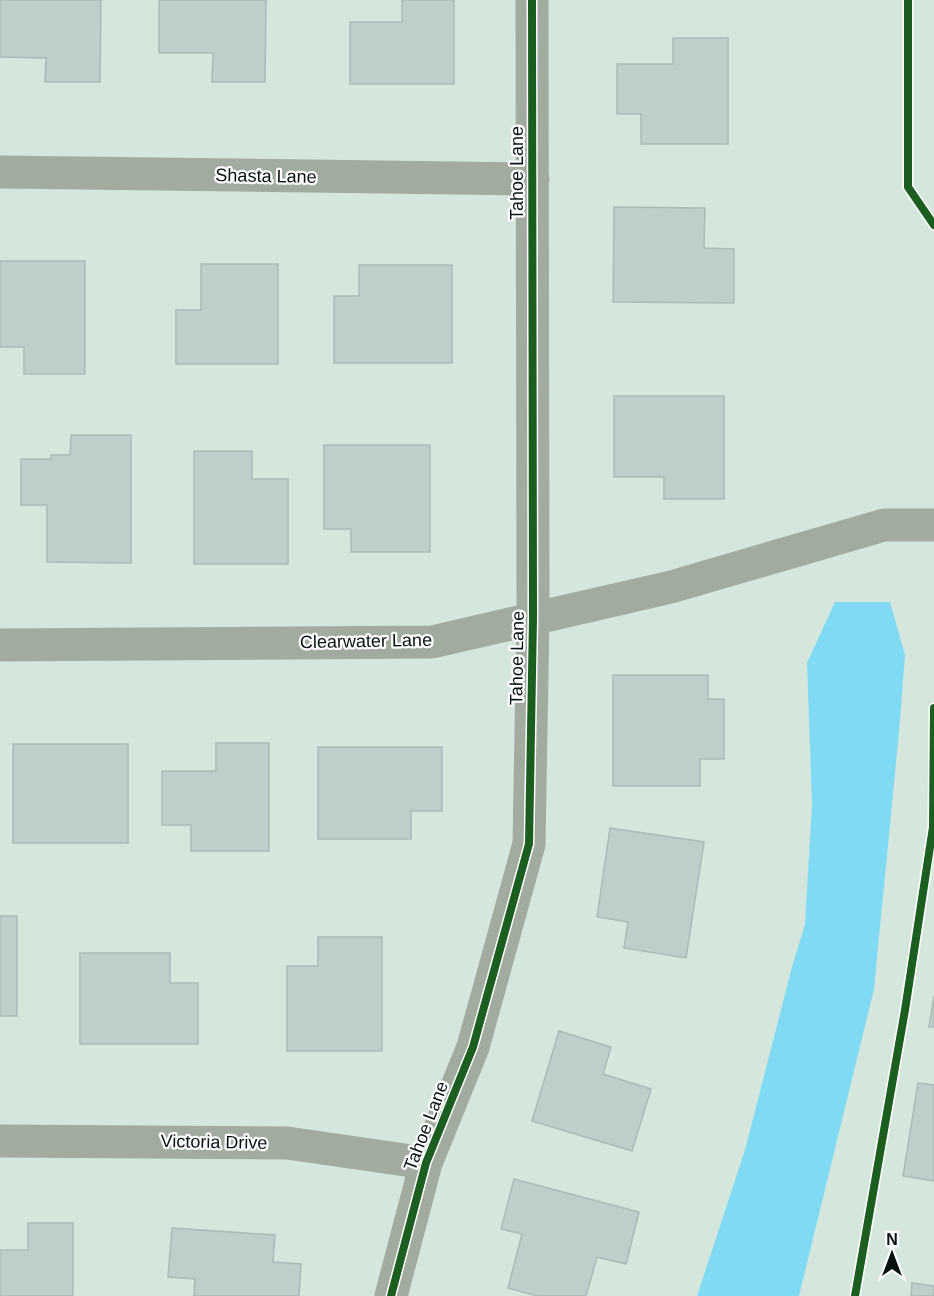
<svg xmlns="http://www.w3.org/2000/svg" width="934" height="1296" font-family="Helvetica,sans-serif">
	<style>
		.water { fill: #80daf3 }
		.building { fill: #becec9; stroke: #aabab5; stroke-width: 1.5 }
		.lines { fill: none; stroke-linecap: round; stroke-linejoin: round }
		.minor { stroke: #a1ab9f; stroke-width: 33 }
		.cycleway-casing { stroke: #fff; stroke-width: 11 }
		.cycleway { stroke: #1b5e20; stroke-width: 8 }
		.labels { text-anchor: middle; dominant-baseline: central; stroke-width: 4.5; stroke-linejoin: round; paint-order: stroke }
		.street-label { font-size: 18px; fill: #07130d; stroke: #fff }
	</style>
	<rect width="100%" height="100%" fill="#d5e7dc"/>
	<path class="water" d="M 835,602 L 890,602 L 905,655 L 899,732 L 874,989 L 799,1296 L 697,1296 L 745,1150 L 792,967 L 805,924 L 812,804 L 807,663 Z"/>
	<path class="building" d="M 0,0 L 101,0 L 100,82 L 45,82 L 46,58 L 0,57 Z
		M 159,0 L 266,0 L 265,82 L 212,82 L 213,53 L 159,53 Z
		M 402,0 L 454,0 L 454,84 L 350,84 L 350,22 L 402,22 Z
		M 673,38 L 728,38 L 728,144 L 641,144 L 641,114 L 617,114 L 617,64 L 673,64 Z
		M 614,207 L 705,208 L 704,248 L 734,249 L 734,303 L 613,302 Z
		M 0,261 L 85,261 L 85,374 L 24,374 L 24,347 L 0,347 Z
		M 201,264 L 278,264 L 278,364 L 176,364 L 176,310 L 201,310 Z
		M 359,265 L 452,265 L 452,363 L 334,363 L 334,296 L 359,296 Z
		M 614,396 L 724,396 L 724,499 L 664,499 L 664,477 L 614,477 Z
		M 71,435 L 131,435 L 131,563 L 47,562 L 47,505 L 21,505 L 21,459 L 51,459 L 51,455 L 70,455 Z
		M 324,445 L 430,445 L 430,552 L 351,552 L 351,529 L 324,529 Z
		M 194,451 L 252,451 L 252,479 L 288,479 L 288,564 L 194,564 Z
		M 613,675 L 708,675 L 708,699 L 724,699 L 724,759 L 700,759 L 700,786 L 613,786 Z
		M 216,743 L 269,743 L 269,851 L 191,851 L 191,825 L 162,825 L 162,771 L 216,771 Z
		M 13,744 L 128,744 L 128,843 L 13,843 Z
		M 318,747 L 442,747 L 442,811 L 411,811 L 411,839 L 318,839 Z
		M 610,828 L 704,842 L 686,958 L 624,948 L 628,922 L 597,917 Z
		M 0,916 L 17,916 L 17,1016 L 0,1016 Z
		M 318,937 L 382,937 L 382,1051 L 287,1051 L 287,966 L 318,966 Z
		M 80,953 L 170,953 L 170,983 L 198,983 L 198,1044 L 80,1044 Z
		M 934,996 L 934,1027 L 929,1027 Z
		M 559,1031 L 611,1047 L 603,1074 L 651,1089 L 632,1151 L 532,1121 Z
		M 918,1083 L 934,1085 L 934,1181 L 903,1176 Z
		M 514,1179 L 639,1212 L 626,1264 L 597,1257 L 586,1296 L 537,1296 L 508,1288 L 522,1234 L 501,1229 Z
		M 28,1223 L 73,1223 L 73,1296 L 0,1296 L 0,1250 L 28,1250 Z
		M 172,1228 L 275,1235 L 273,1262 L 301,1264 L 299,1296 L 194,1296 L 195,1279 L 168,1277 Z
		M 912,1283 L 934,1286 L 934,1296 L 911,1296 Z"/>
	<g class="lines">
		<path class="minor" d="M 0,172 L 533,179
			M 0,645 L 432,642 L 671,587 L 884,525 L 934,525
			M 0,1141 L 287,1143 L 426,1163
			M 391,1296 L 426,1163 L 473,1047 L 529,844 L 533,618 L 532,0"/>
		<defs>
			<path id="cycleway" d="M 908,0 L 908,187 L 934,225
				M 391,1296 L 426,1163 L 473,1047 L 529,844 L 533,618 L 532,0
				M 855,1296 L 905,1010 L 933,827 L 934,708"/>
		</defs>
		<use href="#cycleway" class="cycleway-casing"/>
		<use href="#cycleway" class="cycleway"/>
	</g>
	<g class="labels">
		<g class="street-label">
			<text transform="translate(517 173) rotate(-90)">Tahoe Lane</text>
			<text transform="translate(266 176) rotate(1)">Shasta Lane</text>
			<text transform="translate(366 641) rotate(-1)">Clearwater Lane</text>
			<text transform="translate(517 658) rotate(-89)">Tahoe Lane</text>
			<text transform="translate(426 1126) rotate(-69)">Tahoe Lane</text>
			<text transform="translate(214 1142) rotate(1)">Victoria Drive</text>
		</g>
	</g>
	<g transform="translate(892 1254)" stroke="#ffffff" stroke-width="4.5" paint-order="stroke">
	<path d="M0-4.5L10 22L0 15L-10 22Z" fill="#07130d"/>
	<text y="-9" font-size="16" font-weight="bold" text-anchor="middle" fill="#07130d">N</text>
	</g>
</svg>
